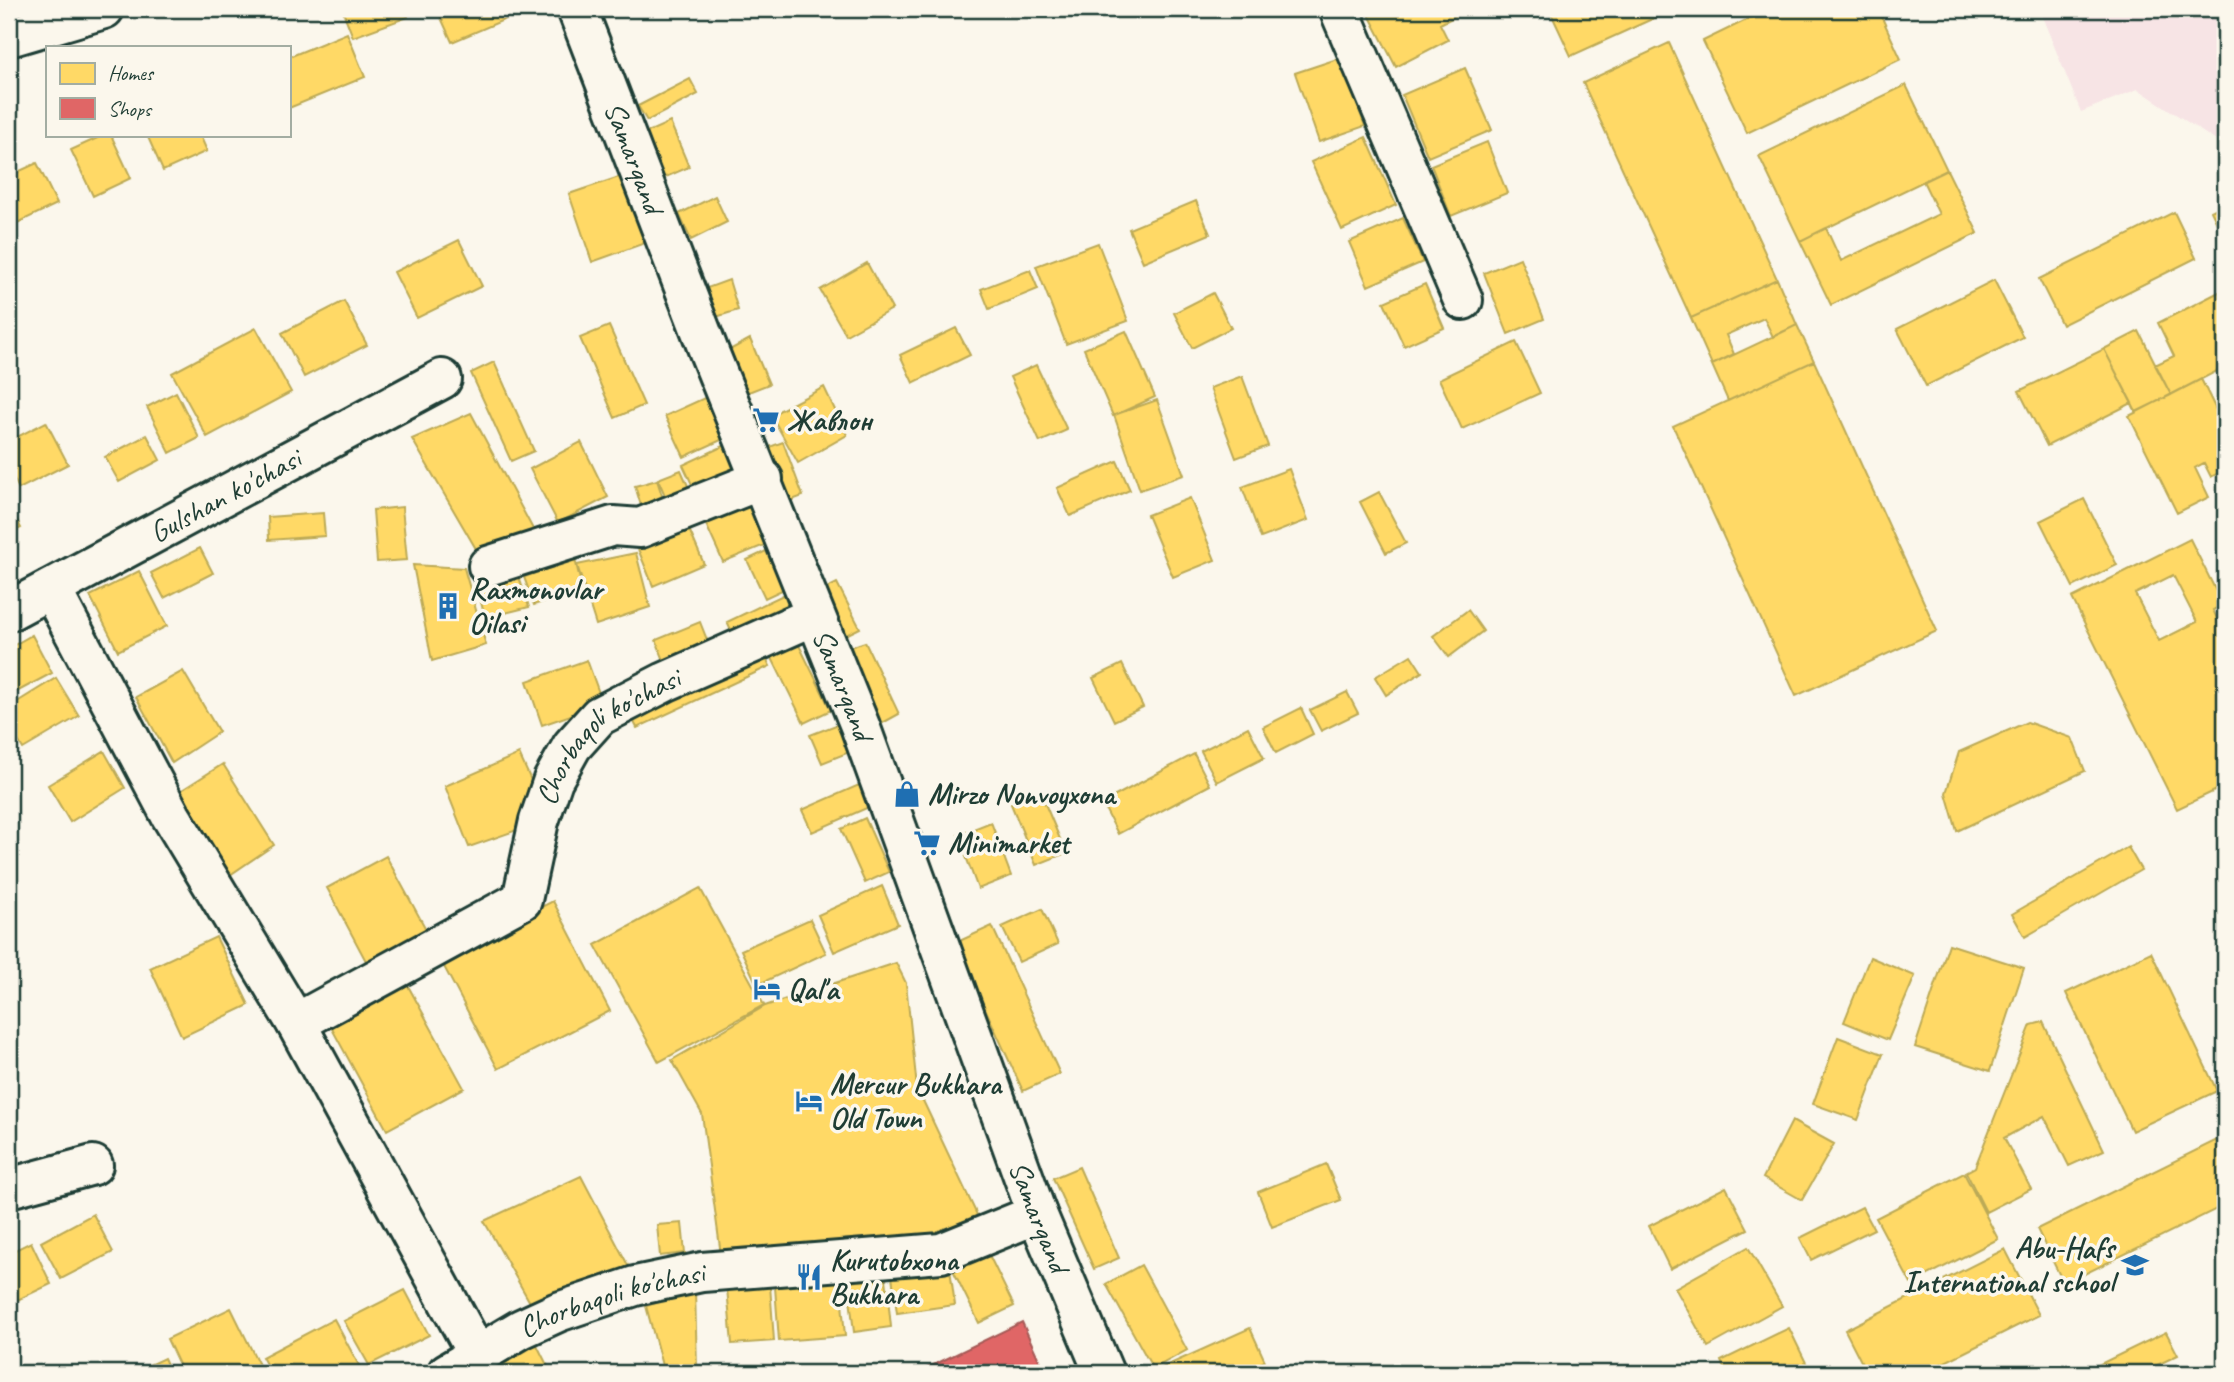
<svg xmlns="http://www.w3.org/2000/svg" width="2234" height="1382" font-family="Caveat,sans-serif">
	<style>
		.built { fill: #f7e4e5 }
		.homes { fill: #ffd966; stroke: #bcaa57; stroke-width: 2; fill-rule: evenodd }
		.shops { fill: #e06666; stroke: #a65a57; stroke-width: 2 }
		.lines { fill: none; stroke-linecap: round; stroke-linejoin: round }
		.minor-casing { stroke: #1f3d34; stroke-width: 44 }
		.tertiary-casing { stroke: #1f3d34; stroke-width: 44 }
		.minor { stroke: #fbf7ec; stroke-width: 38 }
		.tertiary { stroke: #fbf7ec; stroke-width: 38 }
		.labels { text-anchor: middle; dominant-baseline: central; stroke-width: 7; stroke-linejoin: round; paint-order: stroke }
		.street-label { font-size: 30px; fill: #1f3d34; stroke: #fbf7ec }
		.poi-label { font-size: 30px; font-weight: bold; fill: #1f3d34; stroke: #fbf7ec; text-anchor: start }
	</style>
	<rect width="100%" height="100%" fill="#fbf7ec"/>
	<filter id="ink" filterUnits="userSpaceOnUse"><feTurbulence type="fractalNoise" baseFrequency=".0143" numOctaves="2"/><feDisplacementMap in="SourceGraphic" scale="14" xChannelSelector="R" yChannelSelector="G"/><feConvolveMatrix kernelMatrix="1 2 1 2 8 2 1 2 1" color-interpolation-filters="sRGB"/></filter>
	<g filter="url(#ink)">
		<path class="built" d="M 2039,9 L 2225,9 L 2225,147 L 2138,89 L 2081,112 Z"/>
		<path class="homes" d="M 342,9 L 405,9 L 408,17 L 353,37 Z
			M 437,9 L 502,9 L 506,19 L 452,42 Z
			M 1366,9 L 1469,9 L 1440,24 L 1448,40 L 1396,67 Z
			M 1549,9 L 1674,9 L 1571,56 Z
			M 1769,9 L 1878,9 L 1901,59 L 1747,133 L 1703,41 Z
			M 347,33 L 365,77 L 289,108 L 289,57 Z
			M 1669,43 L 1777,279 L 1691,318 L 1583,83 Z
			M 1340,58 L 1365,126 L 1319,142 L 1295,73 Z
			M 1465,68 L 1492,130 L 1428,157 L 1402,95 Z
			M 690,79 L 698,94 L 647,121 L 638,106 Z
			M 1906,85 L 1947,170 L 1800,241 L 1759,156 Z
			M 670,122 L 689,167 L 659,180 L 641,135 Z
			M 104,135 L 111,135 L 131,178 L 93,196 L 71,150 Z
			M 147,135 L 200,135 L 207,151 L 163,171 Z
			M 1366,137 L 1396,205 L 1342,230 L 1311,162 Z
			M 1487,142 L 1507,193 L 1451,216 L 1431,165 Z
			M 37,163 L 57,204 L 9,227 L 9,176 Z
			M 1947,170 L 1978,233 L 1831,305 L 1800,241 L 1826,228 L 1841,261 L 1939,214 L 1923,181 Z
			M 622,176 L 645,243 L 592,262 L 569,194 Z
			M 715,196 L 727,222 L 691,240 L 679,214 Z
			M 1196,201 L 1210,234 L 1143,262 L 1129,229 Z
			M 2225,204 L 2225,240 L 2211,211 Z
			M 2174,212 L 2196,258 L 2062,325 L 2039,279 Z
			M 1403,218 L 1423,262 L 1368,286 L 1349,242 Z
			M 459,240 L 482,286 L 417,318 L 394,272 Z
			M 1098,243 L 1128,321 L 1066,344 L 1036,266 Z
			M 1520,258 L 1544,319 L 1508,334 L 1484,273 Z
			M 867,263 L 892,309 L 846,335 L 820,290 Z
			M 1030,270 L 1038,289 L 989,309 L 981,289 Z
			M 1777,279 L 1797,325 L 1773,337 L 1764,318 L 1726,335 L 1734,354 L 1712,365 L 1691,318 Z
			M 729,280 L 738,310 L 716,317 L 707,288 Z
			M 1994,280 L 2023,337 L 1926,386 L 1897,329 Z
			M 1425,284 L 1444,328 L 1404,346 L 1384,302 Z
			M 2225,289 L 2225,367 L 2171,395 L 2155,365 L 2174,356 L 2158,323 Z
			M 1213,293 L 1231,328 L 1192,348 L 1174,313 Z
			M 344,301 L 367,345 L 304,377 L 282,333 Z
			M 1797,325 L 1814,361 L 1728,401 L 1712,365 Z
			M 609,326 L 644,405 L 615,418 L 580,338 Z
			M 256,328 L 291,392 L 207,437 L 172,373 Z
			M 956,328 L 970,355 L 913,383 L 900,355 Z
			M 1126,331 L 1155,397 L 1113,416 L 1084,349 Z
			M 2139,331 L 2171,395 L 2136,412 L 2104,349 Z
			M 750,339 L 769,384 L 741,395 L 724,353 Z
			M 1516,342 L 1540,393 L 1462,429 L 1439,379 Z
			M 2104,349 L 2132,403 L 2047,446 L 2019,391 Z
			M 1814,361 L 1937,631 L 1796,696 L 1673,426 Z
			M 494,362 L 534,451 L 511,461 L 471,373 Z
			M 1036,365 L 1067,430 L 1040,442 L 1010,377 Z
			M 1242,376 L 1268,446 L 1236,458 L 1210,388 Z
			M 2201,379 L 2225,428 L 2225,470 L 2211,477 L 2204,463 L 2195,468 L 2209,497 L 2177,513 L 2129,416 Z
			M 824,387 L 847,435 L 798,463 L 771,415 Z
			M 176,392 L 199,438 L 170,453 L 147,407 Z
			M 711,395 L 730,436 L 684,457 L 665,416 Z
			M 1157,400 L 1184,475 L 1140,490 L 1114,415 Z
			M 471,413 L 535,533 L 479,554 L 412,439 Z
			M 46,422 L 68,464 L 19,489 L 9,469 L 9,441 Z
			M 147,435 L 160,460 L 119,482 L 105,457 Z
			M 581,442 L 608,497 L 558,523 L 530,469 Z
			M 732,442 L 745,471 L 696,493 L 683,465 Z
			M 783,442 L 803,496 L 784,503 L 764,449 Z
			M 1117,461 L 1130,490 L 1070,516 L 1057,488 Z
			M 1289,469 L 1308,520 L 1261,538 L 1242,487 Z
			M 681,470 L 692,495 L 669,505 L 658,479 Z
			M 657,480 L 665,505 L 643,512 L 635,486 Z
			M 1379,492 L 1406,543 L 1386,553 L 1360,502 Z
			M 1190,498 L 1215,560 L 1173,577 L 1147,515 Z
			M 2084,499 L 2117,565 L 2073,587 L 2040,521 Z
			M 749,502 L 767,544 L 723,562 L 704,520 Z
			M 9,504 L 21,528 L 9,534 Z
			M 402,507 L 407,560 L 377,562 L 373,510 Z
			M 323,513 L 325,536 L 269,540 L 268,517 Z
			M 688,527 L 704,564 L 653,586 L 638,549 Z
			M 2190,539 L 2223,605 L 2213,610 L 2225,635 L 2225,786 L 2177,809 L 2072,598 ZM 2173,575 L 2197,622 L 2159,641 L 2135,594 Z
			M 200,548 L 213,573 L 164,598 L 151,573 Z
			M 766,551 L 784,589 L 765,598 L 747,560 Z
			M 636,553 L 650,607 L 596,625 L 577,565 Z
			M 575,559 L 582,588 L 534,605 L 524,577 Z
			M 413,565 L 464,568 L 486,645 L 432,661 Z
			M 139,571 L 167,626 L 118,651 L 90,596 Z
			M 519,577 L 529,607 L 485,618 L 477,586 Z
			M 837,583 L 860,628 L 842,637 L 819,592 Z
			M 785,594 L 794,614 L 736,642 L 727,622 Z
			M 1468,610 L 1483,631 L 1449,657 L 1433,636 Z
			M 700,622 L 711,650 L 667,668 L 656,640 Z
			M 32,635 L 52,673 L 9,696 L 9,648 Z
			M 794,635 L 831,710 L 804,723 L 767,648 Z
			M 865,642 L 899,714 L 879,725 L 844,649 Z
			M 760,647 L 770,666 L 637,728 L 627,708 Z
			M 1411,655 L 1422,672 L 1386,695 L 1375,677 Z
			M 587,660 L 603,704 L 542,725 L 527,681 Z
			M 1122,664 L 1143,707 L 1114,721 L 1093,678 Z
			M 183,671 L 219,732 L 172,763 L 136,697 Z
			M 56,678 L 79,716 L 23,749 L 9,725 L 9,707 Z
			M 1347,692 L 1358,713 L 1321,731 L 1310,710 Z
			M 1301,708 L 1313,734 L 1276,753 L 1263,727 Z
			M 2027,722 L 2072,738 L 2085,771 L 1957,831 L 1946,793 L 1959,752 Z
			M 841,723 L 852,751 L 822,763 L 810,735 Z
			M 1248,727 L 1264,758 L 1217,782 L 1201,751 Z
			M 104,751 L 125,788 L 70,822 L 48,785 Z
			M 519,754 L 535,789 L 520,829 L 469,847 L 445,786 Z
			M 1194,754 L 1210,785 L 1118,834 L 1102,803 Z
			M 223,764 L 274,845 L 224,879 L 174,795 Z
			M 859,785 L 869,807 L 812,832 L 802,810 Z
			M 1040,792 L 1066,853 L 1036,865 L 1011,804 Z
			M 865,818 L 889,872 L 865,883 L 841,829 Z
			M 991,822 L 1011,876 L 978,889 L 958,835 Z
			M 2128,847 L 2141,870 L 2025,937 L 2012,914 Z
			M 386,856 L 427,931 L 367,963 L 327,888 Z
			M 882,886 L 898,924 L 834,952 L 818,915 Z
			M 700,888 L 764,1005 L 659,1062 L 595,945 Z
			M 553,901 L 610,1011 L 498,1069 L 440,959 Z
			M 1042,909 L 1058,944 L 1019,962 L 1002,927 Z
			M 810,919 L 826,953 L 757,985 L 741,950 Z
			M 992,926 L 1060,1074 L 1023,1091 L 955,943 Z
			M 216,937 L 249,1005 L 182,1037 L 150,968 Z
			M 1949,944 L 2024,968 L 1990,1071 L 1915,1047 Z
			M 2151,952 L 2217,1091 L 2132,1131 L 2066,993 Z
			M 1870,957 L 1915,976 L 1888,1040 L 1844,1022 Z
			M 896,963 L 906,983 L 917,1088 L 978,1217 L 941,1236 L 721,1255 L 702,1114 L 672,1060 L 765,1006 Z
			M 407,984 L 464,1088 L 387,1130 L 331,1027 Z
			M 2043,1022 L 2104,1150 L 2069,1166 L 2044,1116 L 2004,1138 L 2031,1189 L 1986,1212 L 1966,1172 L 1975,1167 L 2031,1025 Z
			M 1838,1037 L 1883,1054 L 1858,1120 L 1813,1104 Z
			M 1792,1121 L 1834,1144 L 1802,1200 L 1763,1178 Z
			M 2225,1136 L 2225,1205 L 2064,1284 L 2037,1229 Z
			M 1326,1164 L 1341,1200 L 1272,1227 L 1258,1192 Z
			M 1079,1167 L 1119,1258 L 1094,1269 L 1053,1178 Z
			M 1964,1173 L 1998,1239 L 1911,1284 L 1876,1218 Z
			M 581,1176 L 631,1271 L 532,1306 L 484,1221 Z
			M 1726,1187 L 1748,1229 L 1670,1269 L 1649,1226 Z
			M 1862,1207 L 1874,1229 L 1811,1260 L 1800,1238 Z
			M 93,1214 L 113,1252 L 61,1279 L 41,1242 Z
			M 682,1223 L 685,1253 L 660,1256 L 657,1225 Z
			M 31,1242 L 51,1284 L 9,1304 L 9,1253 Z
			M 1748,1247 L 1782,1306 L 1708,1347 L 1675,1288 Z
			M 2005,1249 L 2039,1315 L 1923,1373 L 1867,1373 L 1845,1330 Z
			M 987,1251 L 1014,1306 L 979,1323 L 952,1268 Z
			M 1141,1265 L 1187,1350 L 1153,1369 L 1106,1284 Z
			M 950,1269 L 955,1305 L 897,1313 L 892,1276 Z
			M 886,1278 L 891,1327 L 854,1332 L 848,1282 Z
			M 840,1281 L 845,1336 L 779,1341 L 775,1287 Z
			M 770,1285 L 774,1341 L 732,1344 L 727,1288 Z
			M 405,1290 L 429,1335 L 369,1365 L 344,1321 Z
			M 695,1290 L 697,1368 L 664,1373 L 646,1306 Z
			M 231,1308 L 263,1373 L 183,1373 L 167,1339 Z
			M 334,1319 L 363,1373 L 271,1373 L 262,1357 Z
			M 1250,1328 L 1265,1361 L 1239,1373 L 1161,1373 L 1159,1369 Z
			M 1789,1328 L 1811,1373 L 1726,1373 L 1721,1361 Z
			M 2166,1332 L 2178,1355 L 2141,1373 L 2094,1373 L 2092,1368 Z
			M 536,1343 L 551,1373 L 498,1373 L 493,1365 Z
			M 164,1358 L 171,1373 L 132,1373 Z"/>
		<path class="shops" d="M 1022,1322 L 1045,1373 L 917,1373 Z"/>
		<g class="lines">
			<defs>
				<g id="minor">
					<path d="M 1339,9 L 1463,300"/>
					<path d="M 488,566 L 613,526 L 640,528 L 763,479"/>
					<path d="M 51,589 L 171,816 L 296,1023 L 477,1354"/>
					<path id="s1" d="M 9,611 L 442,379"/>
					<path id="s2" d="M 296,1023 L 522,900 L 539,821 L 553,780 L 572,746 L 599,716 L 665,682 L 814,616"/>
					<path d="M 9,1188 L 93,1165"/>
					<path id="s3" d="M 447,1373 L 521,1329 L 558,1312 L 635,1286 L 702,1272 L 941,1253 L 1037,1214"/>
				</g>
				<g id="tertiary">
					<path id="s4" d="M 577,9 L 709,352 L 860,726 L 1037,1214 L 1104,1373"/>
					<path d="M 9,37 L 104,9"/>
				</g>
			</defs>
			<use href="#minor" class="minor-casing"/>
			<use href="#tertiary" class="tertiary-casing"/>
			<use href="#minor" class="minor"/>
			<use href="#tertiary" class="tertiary"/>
		</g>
	</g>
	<defs>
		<symbol id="supermarket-bare" viewBox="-9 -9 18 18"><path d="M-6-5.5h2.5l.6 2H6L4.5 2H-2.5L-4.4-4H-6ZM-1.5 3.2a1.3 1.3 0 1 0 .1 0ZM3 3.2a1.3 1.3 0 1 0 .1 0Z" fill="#1f6fb2" stroke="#fbf7ec" stroke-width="2.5" paint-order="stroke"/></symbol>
		<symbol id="building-bare" viewBox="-9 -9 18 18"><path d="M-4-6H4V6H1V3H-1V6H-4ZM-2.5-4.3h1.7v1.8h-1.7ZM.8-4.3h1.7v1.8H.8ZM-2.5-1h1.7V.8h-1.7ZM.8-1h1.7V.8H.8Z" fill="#1f6fb2" stroke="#fbf7ec" stroke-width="2.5" paint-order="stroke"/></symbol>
		<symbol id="shop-bare" viewBox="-9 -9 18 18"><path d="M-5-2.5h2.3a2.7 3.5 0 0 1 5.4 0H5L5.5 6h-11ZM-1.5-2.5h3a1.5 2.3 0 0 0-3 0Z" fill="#1f6fb2" stroke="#fbf7ec" stroke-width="2.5" paint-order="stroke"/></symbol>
		<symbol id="hotel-bare" viewBox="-9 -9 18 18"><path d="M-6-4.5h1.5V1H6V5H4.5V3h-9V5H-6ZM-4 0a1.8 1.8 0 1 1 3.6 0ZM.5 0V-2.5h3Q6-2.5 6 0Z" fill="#1f6fb2" stroke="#fbf7ec" stroke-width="2.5" paint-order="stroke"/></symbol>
		<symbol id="school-bare" viewBox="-9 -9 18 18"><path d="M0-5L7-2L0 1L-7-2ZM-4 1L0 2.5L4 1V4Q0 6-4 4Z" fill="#1f6fb2" stroke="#fbf7ec" stroke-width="2.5" paint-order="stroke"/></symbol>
		<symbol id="restaurant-bare" viewBox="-9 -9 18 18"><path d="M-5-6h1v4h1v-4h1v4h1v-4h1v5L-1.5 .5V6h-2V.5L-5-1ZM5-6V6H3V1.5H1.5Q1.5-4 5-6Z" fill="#1f6fb2" stroke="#fbf7ec" stroke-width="2.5" paint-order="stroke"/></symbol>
	</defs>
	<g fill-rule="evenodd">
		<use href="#supermarket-bare" x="747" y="401" width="38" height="38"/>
		<use href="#building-bare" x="429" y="587" width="38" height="38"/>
		<use href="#shop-bare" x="888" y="775" width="38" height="38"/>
		<use href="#supermarket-bare" x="908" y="824" width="38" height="38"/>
		<use href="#hotel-bare" x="748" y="970" width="38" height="38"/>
		<use href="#hotel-bare" x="790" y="1082" width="38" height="38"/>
		<use href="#school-bare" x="2116" y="1246" width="38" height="38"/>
		<use href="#restaurant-bare" x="790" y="1258" width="38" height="38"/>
	</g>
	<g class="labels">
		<g class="street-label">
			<text stroke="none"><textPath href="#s4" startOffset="159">Samarqand</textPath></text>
			<text stroke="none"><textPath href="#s1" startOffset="245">Gulshan ko'chasi</textPath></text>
			<text stroke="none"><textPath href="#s4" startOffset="726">Samarqand</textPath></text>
			<text stroke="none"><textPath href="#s2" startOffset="453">Chorbaqoli ko'chasi</textPath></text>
			<text stroke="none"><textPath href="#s4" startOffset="1293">Samarqand</textPath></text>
			<text stroke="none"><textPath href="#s3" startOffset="182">Chorbaqoli ko'chasi</textPath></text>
		</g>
		<g class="poi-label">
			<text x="787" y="420">Жавлон</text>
			<text x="469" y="589">Raxmonovlar<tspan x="469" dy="34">Oilasi</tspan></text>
			<text x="928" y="794">Mirzo Nonvoyxona</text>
			<text x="948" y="843">Minimarket</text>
			<text x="788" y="989">Qal'a</text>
			<text x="830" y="1084">Mercur Bukhara<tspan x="830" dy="34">Old Town</tspan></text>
			<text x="2114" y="1248" text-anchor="end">Abu-Hafs<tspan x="2114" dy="34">International school</tspan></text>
			<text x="830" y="1260">Kurutobxona<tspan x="830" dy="34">Bukhara</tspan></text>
		</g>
	</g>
	<rect width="2234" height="1382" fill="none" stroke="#fbf7ec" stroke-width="35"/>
	<rect x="18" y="18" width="2199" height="1347" fill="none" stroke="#1f3d34" stroke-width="2.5" filter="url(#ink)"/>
	<rect x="46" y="46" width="245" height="91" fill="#fbf7ec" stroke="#a3ada2" stroke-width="2"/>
	<rect x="60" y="63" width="35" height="21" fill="#ffd966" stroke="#a3ada2" stroke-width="2"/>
	<text x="108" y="80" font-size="21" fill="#1f3d34">Homes</text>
	<rect x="60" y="98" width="35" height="21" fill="#e06666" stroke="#a3ada2" stroke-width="2"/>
	<text x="108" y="116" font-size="21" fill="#1f3d34">Shops</text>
</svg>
